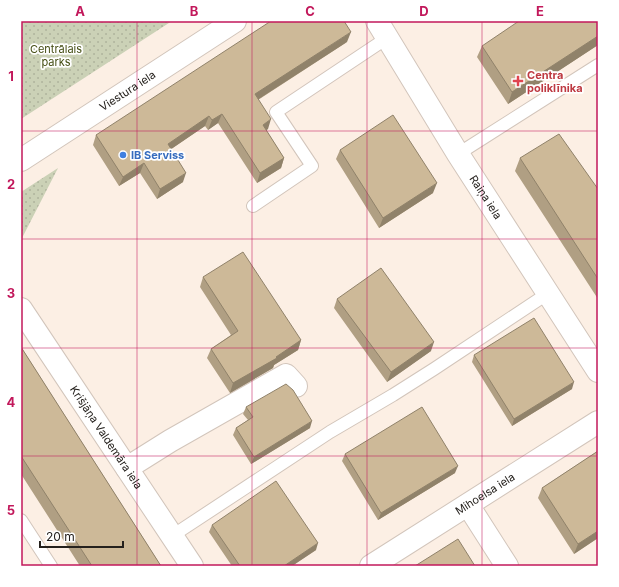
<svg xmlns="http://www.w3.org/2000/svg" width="619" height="587" font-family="Inter,sans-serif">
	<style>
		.grass { fill: url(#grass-dots) }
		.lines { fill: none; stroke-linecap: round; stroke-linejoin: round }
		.service-casing { stroke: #d2c5bb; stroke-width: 14 }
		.minor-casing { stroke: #d2c5bb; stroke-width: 24 }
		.tertiary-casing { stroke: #d2c5bb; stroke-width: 24 }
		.service { stroke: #fff; stroke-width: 12 }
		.minor { stroke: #fff; stroke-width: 22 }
		.tertiary { stroke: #fff; stroke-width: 22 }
		.wall { fill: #b09f83 }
		.shaded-wall { fill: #90826a }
		.building { fill: #cdb998; stroke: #90826a }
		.grid { fill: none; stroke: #c2185b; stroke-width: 1; stroke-opacity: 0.55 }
		.health-dot { fill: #e0444e; stroke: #fff; stroke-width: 1.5 }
		.shop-dot { fill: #3f7fe0; stroke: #fff; stroke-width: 1.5 }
		.labels { text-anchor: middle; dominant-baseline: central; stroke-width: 3.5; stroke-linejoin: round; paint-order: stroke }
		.park-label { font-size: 11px; fill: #454e14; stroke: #fff }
		.health-label { font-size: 11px; font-weight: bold; fill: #be3a42; stroke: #fff; text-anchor: start }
		.street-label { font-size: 11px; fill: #25211d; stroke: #fff }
		.shop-label { font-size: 11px; font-weight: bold; fill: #366cbe; stroke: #fff; text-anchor: start }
		.neatline { fill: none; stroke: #c2185b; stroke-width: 1.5 }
		.grid-label { font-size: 13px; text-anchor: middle; font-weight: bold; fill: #c2185b }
	</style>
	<defs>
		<pattern id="grass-dots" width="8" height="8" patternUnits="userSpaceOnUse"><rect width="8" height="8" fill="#cbd1b6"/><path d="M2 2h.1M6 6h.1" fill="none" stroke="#aeb39c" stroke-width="1.8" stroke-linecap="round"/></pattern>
	</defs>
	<rect width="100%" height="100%" fill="#fcefe4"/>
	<path class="grass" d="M 21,21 L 172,21 L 21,119 Z
		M 58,168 L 21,240 L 21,192 Z"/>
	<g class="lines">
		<defs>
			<path id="service" d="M 458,154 L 598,65
				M 253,206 L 312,166 L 276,112 L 387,38
				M 21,520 L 51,566
				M 172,536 L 330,432 L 393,395 L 434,369 L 547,294"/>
			<g id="minor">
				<path id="s1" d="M 377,21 L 458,154 L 598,371"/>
				<path id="s2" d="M 21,309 L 192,566"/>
				<path d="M 127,468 L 170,441 L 286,375 L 296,386"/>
				<path d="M 468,505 L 507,566"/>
				<path id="s3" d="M 371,566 L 598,422"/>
			</g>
			<g id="tertiary">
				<path id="s4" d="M 21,160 L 235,21"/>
			</g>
		</defs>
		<use href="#service" class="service-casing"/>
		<use href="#minor" class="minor-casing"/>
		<use href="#tertiary" class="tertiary-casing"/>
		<use href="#service" class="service"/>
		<use href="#minor" class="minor"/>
		<use href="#tertiary" class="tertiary"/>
	</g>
	<path class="wall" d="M 598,21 L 598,45 L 508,104 L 477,57 L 482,46 Z
		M 347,42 L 258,100 L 268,129 L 266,130 L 284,158 L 281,168 L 257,183 L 218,123 L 208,130 L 205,126 L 171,149 L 183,182 L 157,199 L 140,173 L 119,186 L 93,145 L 96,135 Z
		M 340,150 L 433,193 L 379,228 L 336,159 Z
		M 520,158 L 598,189 L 598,299 L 515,171 Z
		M 203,277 L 301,340 L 298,350 L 274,365 L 273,368 L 230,393 L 207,358 L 211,349 L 231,335 L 200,287 Z
		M 337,299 L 431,351 L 387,382 L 334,308 Z
		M 21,347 L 161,566 L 80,566 L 21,474 Z
		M 474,355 L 572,389 L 512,426 L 472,362 Z
		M 246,407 L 310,428 L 251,464 L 233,435 L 236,428 L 248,420 L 243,414 Z
		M 598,451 L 598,538 L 574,554 L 538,498 L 542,488 Z
		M 345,454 L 455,473 L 378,520 L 342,461 Z
		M 212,525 L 316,550 L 292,566 L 232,566 L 209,532 Z"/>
	<path class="shaded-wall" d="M 351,32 L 347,42 L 251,104 L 255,94 Z
		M 598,36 L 598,45 L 508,104 L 512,92 Z
		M 222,114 L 218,123 L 208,130 L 212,120 Z
		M 209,116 L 205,126 L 164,154 L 168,144 Z
		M 271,119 L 268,129 L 260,134 L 263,125 Z
		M 284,158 L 281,168 L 257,183 L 260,173 Z
		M 144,163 L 140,173 L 119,186 L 123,177 Z
		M 186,173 L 183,182 L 157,199 L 160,189 Z
		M 437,183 L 433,193 L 379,228 L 383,218 Z
		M 301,340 L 298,350 L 274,365 L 273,368 L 230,393 L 233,383 L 276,357 Z
		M 434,342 L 431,351 L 387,382 L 391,372 Z
		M 574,382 L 572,389 L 512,426 L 514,419 Z
		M 312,421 L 310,428 L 251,464 L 254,457 Z
		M 458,466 L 455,473 L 378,520 L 381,513 Z
		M 598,531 L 598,538 L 574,554 L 578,544 Z
		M 318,543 L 316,550 L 292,566 L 284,566 Z"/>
	<path class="building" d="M 271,21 L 344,21 L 351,32 L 255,94 L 271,119 L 263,125 L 284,158 L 260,173 L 222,114 L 212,120 L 209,116 L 168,144 L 186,173 L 160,189 L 144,163 L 123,177 L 96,135 Z
		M 519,21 L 598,21 L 598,36 L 512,92 L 482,46 Z
		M 393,115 L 437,183 L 383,218 L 340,150 Z
		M 559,134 L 598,189 L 598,279 L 520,158 Z
		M 243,252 L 301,340 L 276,357 L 277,358 L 233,383 L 211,349 L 238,331 L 203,277 Z
		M 381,268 L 434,342 L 391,372 L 337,299 Z
		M 534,318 L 574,382 L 514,419 L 474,355 Z
		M 21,347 L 161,566 L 92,566 L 21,456 Z
		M 286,384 L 293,390 L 312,421 L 254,457 L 236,428 L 253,417 L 246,407 Z
		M 422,407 L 458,466 L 381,513 L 345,454 Z
		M 598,451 L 598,531 L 578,544 L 542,488 Z
		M 276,481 L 318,543 L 284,566 L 240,566 L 212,525 Z
		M 458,539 L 475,566 L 415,566 Z"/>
	<path class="grid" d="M 137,21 L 137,566M 252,21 L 252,566M 367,21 L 367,566M 482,21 L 482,566M 21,131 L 598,131M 21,239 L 598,239M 21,348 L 598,348M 21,456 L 598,456"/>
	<path class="health-dot" d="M516 75h4v4h4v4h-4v4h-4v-4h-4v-4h4z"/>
	<circle class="shop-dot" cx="123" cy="155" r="4"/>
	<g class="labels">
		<g class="park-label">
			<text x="56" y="49">Centrālais<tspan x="56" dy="13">parks</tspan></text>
		</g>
		<g class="health-label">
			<text x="527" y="75">Centra<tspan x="527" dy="13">poliklīnika</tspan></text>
		</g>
		<g class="street-label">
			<text stroke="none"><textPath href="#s4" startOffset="127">Viestura iela</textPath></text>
			<text stroke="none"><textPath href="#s1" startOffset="207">Raiņa iela</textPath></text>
			<text stroke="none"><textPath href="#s2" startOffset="154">Krišjāņa Valdemāra iela</textPath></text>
			<text stroke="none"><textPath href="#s3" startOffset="135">Mihoelsa iela</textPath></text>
		</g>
		<g class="shop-label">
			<text x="131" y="155">IB Serviss</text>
		</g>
	</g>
	<rect width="619" height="587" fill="none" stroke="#ffffff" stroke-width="44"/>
	<path d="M40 541v6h83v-6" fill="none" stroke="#25211d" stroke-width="2"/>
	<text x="46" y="541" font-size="12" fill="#25211d" stroke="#ffffff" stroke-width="3" paint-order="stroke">20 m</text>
	<rect x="22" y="22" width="575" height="543" class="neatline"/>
	<g class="grid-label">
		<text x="80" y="16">A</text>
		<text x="194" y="16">B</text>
		<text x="310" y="16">C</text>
		<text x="424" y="16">D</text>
		<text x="540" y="16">E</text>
		<text x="11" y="81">1</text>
		<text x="11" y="189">2</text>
		<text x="11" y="298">3</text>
		<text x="11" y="407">4</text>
		<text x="11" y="515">5</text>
	</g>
</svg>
